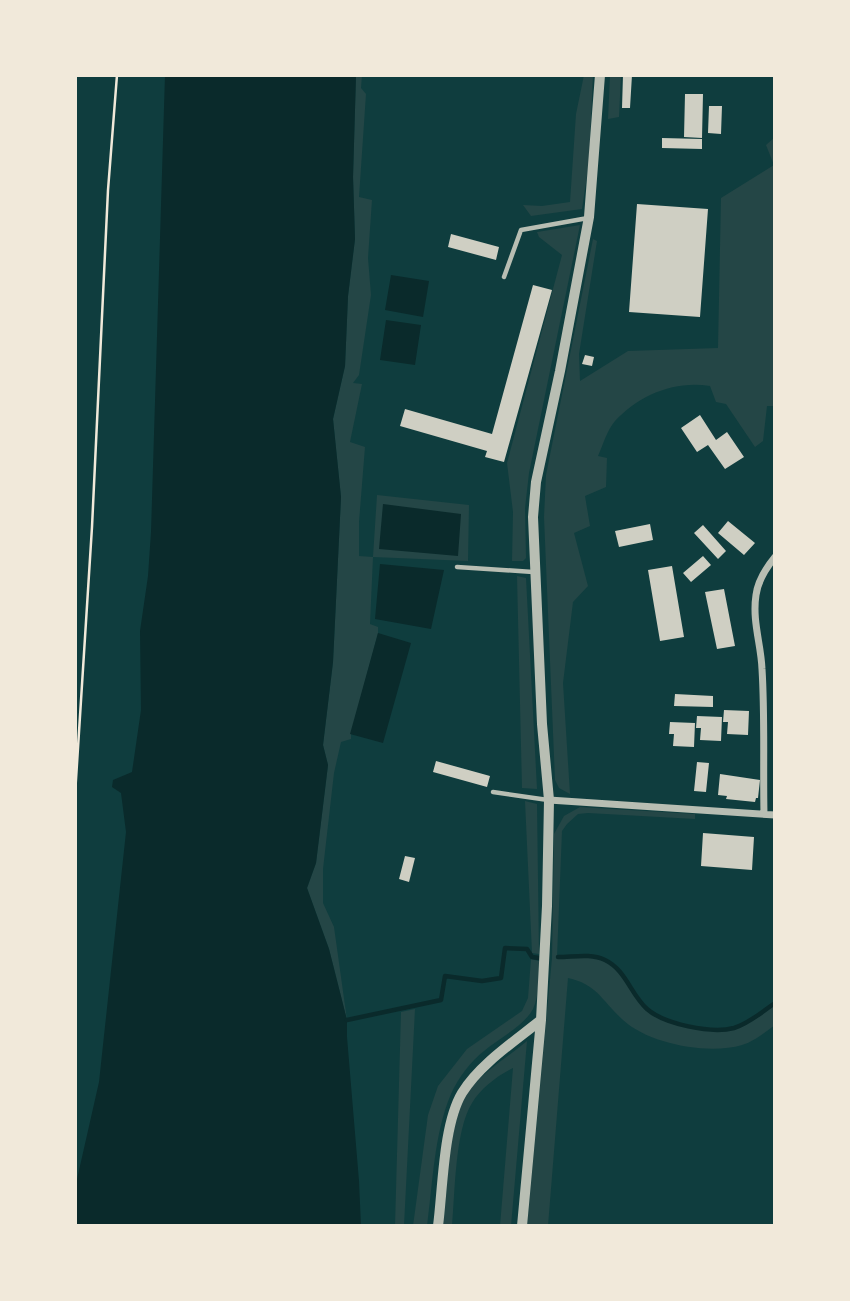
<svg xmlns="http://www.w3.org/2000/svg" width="850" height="1301" font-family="'Exo 2',sans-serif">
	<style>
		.green { fill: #244646 }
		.water { fill: #0a2a2b }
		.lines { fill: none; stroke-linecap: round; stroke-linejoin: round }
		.stream { stroke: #0a2a2b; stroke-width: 4.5 }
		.building { fill: #cfcfc3 }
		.path { stroke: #f1e9da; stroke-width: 2.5 }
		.service { stroke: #b8beb3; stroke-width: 4.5 }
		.minor { stroke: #b8beb3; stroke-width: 7 }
		.tertiary { stroke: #b8beb3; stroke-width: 10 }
	</style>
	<rect width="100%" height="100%" fill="#0f3d3e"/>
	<path class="green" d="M 356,75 L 362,75 L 361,88 L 366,94 L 359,197 L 372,200 L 368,258 L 371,295 L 359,375 L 353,383 L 362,384 L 350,442 L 365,447 L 359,522 L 359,556 L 373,557 L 377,495 L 469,505 L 468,561 L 373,557 L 370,624 L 378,627 L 378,633 L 351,734 L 351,739 L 341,742 L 334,773 L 323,869 L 323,903 L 334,927 L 347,1020 L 329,949 L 307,888 L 316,863 L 328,765 L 323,745 L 333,662 L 341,497 L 333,419 L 345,366 L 348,296 L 355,239 L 353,177 Z
		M 584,75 L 593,75 L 589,163 L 582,209 L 531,216 L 523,205 L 542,206 L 570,202 L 576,114 Z
		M 610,75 L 621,75 L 619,117 L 608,119 Z
		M 775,137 L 775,406 L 767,406 L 763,441 L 755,447 L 726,404 L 716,402 L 710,386 C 675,380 639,395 615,421 C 607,430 603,445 598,456 L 607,458 L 606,487 L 585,496 L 590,526 L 574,533 L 588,586 L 573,602 L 563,683 L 570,794 L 559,788 L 555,780 L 544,517 L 546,475 L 593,239 L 597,241 L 579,354 L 580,381 L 628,351 L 718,348 L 721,198 L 774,165 L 766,145 Z
		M 580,225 L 529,473 L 525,508 L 526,558 L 523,561 L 512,561 L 513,512 L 507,463 L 562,255 L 539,237 L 537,232 Z
		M 517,576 L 526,578 L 537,789 L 522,788 Z
		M 525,801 L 537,804 L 539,954 L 532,953 Z
		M 580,807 L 695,814 L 695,819 L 588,813 L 578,814 L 567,824 L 562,831 L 557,957 C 573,960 588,953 604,961 C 625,971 630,995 646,1009 C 664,1026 716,1037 738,1028 C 751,1022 763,1013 775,1005 L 775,1025 C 765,1032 754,1042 742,1045 C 708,1055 649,1044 623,1020 C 602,1001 597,984 568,978 L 548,1226 L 527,1226 L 552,958 L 554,834 L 564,816 Z
		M 531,959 L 539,961 C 538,977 540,994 533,1009 C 523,1027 499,1038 484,1051 C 471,1061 458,1078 451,1094 C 434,1134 433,1182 427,1226 L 413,1226 L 428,1115 L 438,1086 L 467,1049 L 522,1011 L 528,998 Z
		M 415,1009 L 404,1226 L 395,1226 L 401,1012 Z
		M 527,1041 L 511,1226 L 500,1226 L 513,1068 C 497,1076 481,1088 472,1103 C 455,1130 455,1193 452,1226 L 443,1226 C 449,1185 446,1120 472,1087 C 487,1069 509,1056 527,1041 Z"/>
	<path class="water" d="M 165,75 L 356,75 L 353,177 L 355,239 L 348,296 L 345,366 L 333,419 L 341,497 L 333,662 L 323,745 L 328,765 L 316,863 L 307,888 L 329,949 L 347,1020 L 347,1037 L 359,1181 L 361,1226 L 75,1226 L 75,1188 L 99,1082 L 126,832 L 121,793 L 112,787 L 113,780 L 132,772 L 141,710 L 140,631 L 148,576 L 151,532 Z
		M 391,275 L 429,281 L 423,317 L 385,310 Z
		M 386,320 L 421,325 L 415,365 L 380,360 Z
		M 383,504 L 461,514 L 458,556 L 379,549 Z
		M 380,564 L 444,570 L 431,629 L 375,619 Z
		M 378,633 L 411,643 L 383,743 L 350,734 Z"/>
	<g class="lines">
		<path class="stream" d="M 558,957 C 574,957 590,953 605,960 C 626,970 631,995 647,1009 C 664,1024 711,1034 734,1028 C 748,1024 762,1012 775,1003
			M 347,1020 L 441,1000 L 445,976 L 482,981 L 501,978 L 505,948 L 527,949 L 532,957 L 539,958"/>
	</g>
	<path class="building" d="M 623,75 L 632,75 L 630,108 L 622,108 Z
		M 685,94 L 703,94 L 702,138 L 684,137 Z
		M 709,106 L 722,106 L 721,134 L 708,133 Z
		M 662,138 L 702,139 L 702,149 L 662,148 Z
		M 637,204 L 708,209 L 700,317 L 629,312 Z
		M 451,234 L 499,247 L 496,260 L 448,247 Z
		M 533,285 L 552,290 L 504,462 L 485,457 L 487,451 L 400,426 L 405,409 L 492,434 Z
		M 585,355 L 594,357 L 592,366 L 582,364 Z
		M 700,415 L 716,440 L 727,432 L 744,457 L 725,469 L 708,445 L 697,452 L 681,428 Z
		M 728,521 L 755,543 L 744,555 L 718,533 Z
		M 650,524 L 653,540 L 619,547 L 615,531 Z
		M 703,525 L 726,551 L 718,559 L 694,533 Z
		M 703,556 L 711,565 L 691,582 L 683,573 Z
		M 672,566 L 684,637 L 660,641 L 648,570 Z
		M 724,589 L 735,646 L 717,649 L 705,592 Z
		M 675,694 L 713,696 L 713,707 L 674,706 Z
		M 724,710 L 749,711 L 748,735 L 727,734 L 728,722 L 723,722 Z
		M 697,716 L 722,717 L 721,741 L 700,740 L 701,728 L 696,728 Z
		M 670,722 L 695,723 L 694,747 L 673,746 L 674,734 L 669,734 Z
		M 436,761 L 490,776 L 487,787 L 433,772 Z
		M 697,762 L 709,763 L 706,792 L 694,791 Z
		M 720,774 L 760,780 L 758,798 L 756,798 L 755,802 L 726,799 L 727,796 L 718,795 Z
		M 703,833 L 754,837 L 752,870 L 701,866 Z
		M 405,856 L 415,858 L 409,882 L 399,879 Z"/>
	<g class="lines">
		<path class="path" d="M 75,795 L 92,527 L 108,190 L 117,75"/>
		<path class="service" d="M 504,277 L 521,230 L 588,218
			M 457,567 L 533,572
			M 493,792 L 548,800"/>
		<path class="minor" d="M 549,800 L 775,815
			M 764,814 C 763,766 765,717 762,669 C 761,644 752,621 756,595 C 758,580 766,568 775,557"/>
		<path class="tertiary" d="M 438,1226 C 443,1188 443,1125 462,1093 C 480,1064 515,1041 541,1020
			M 522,1226 L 541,1020 L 547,906 L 549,800 L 542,724 L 533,517 L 536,482 L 560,371 L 589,217 L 600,75"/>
	</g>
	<rect width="850" height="1301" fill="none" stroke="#f1e9da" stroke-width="154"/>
</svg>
